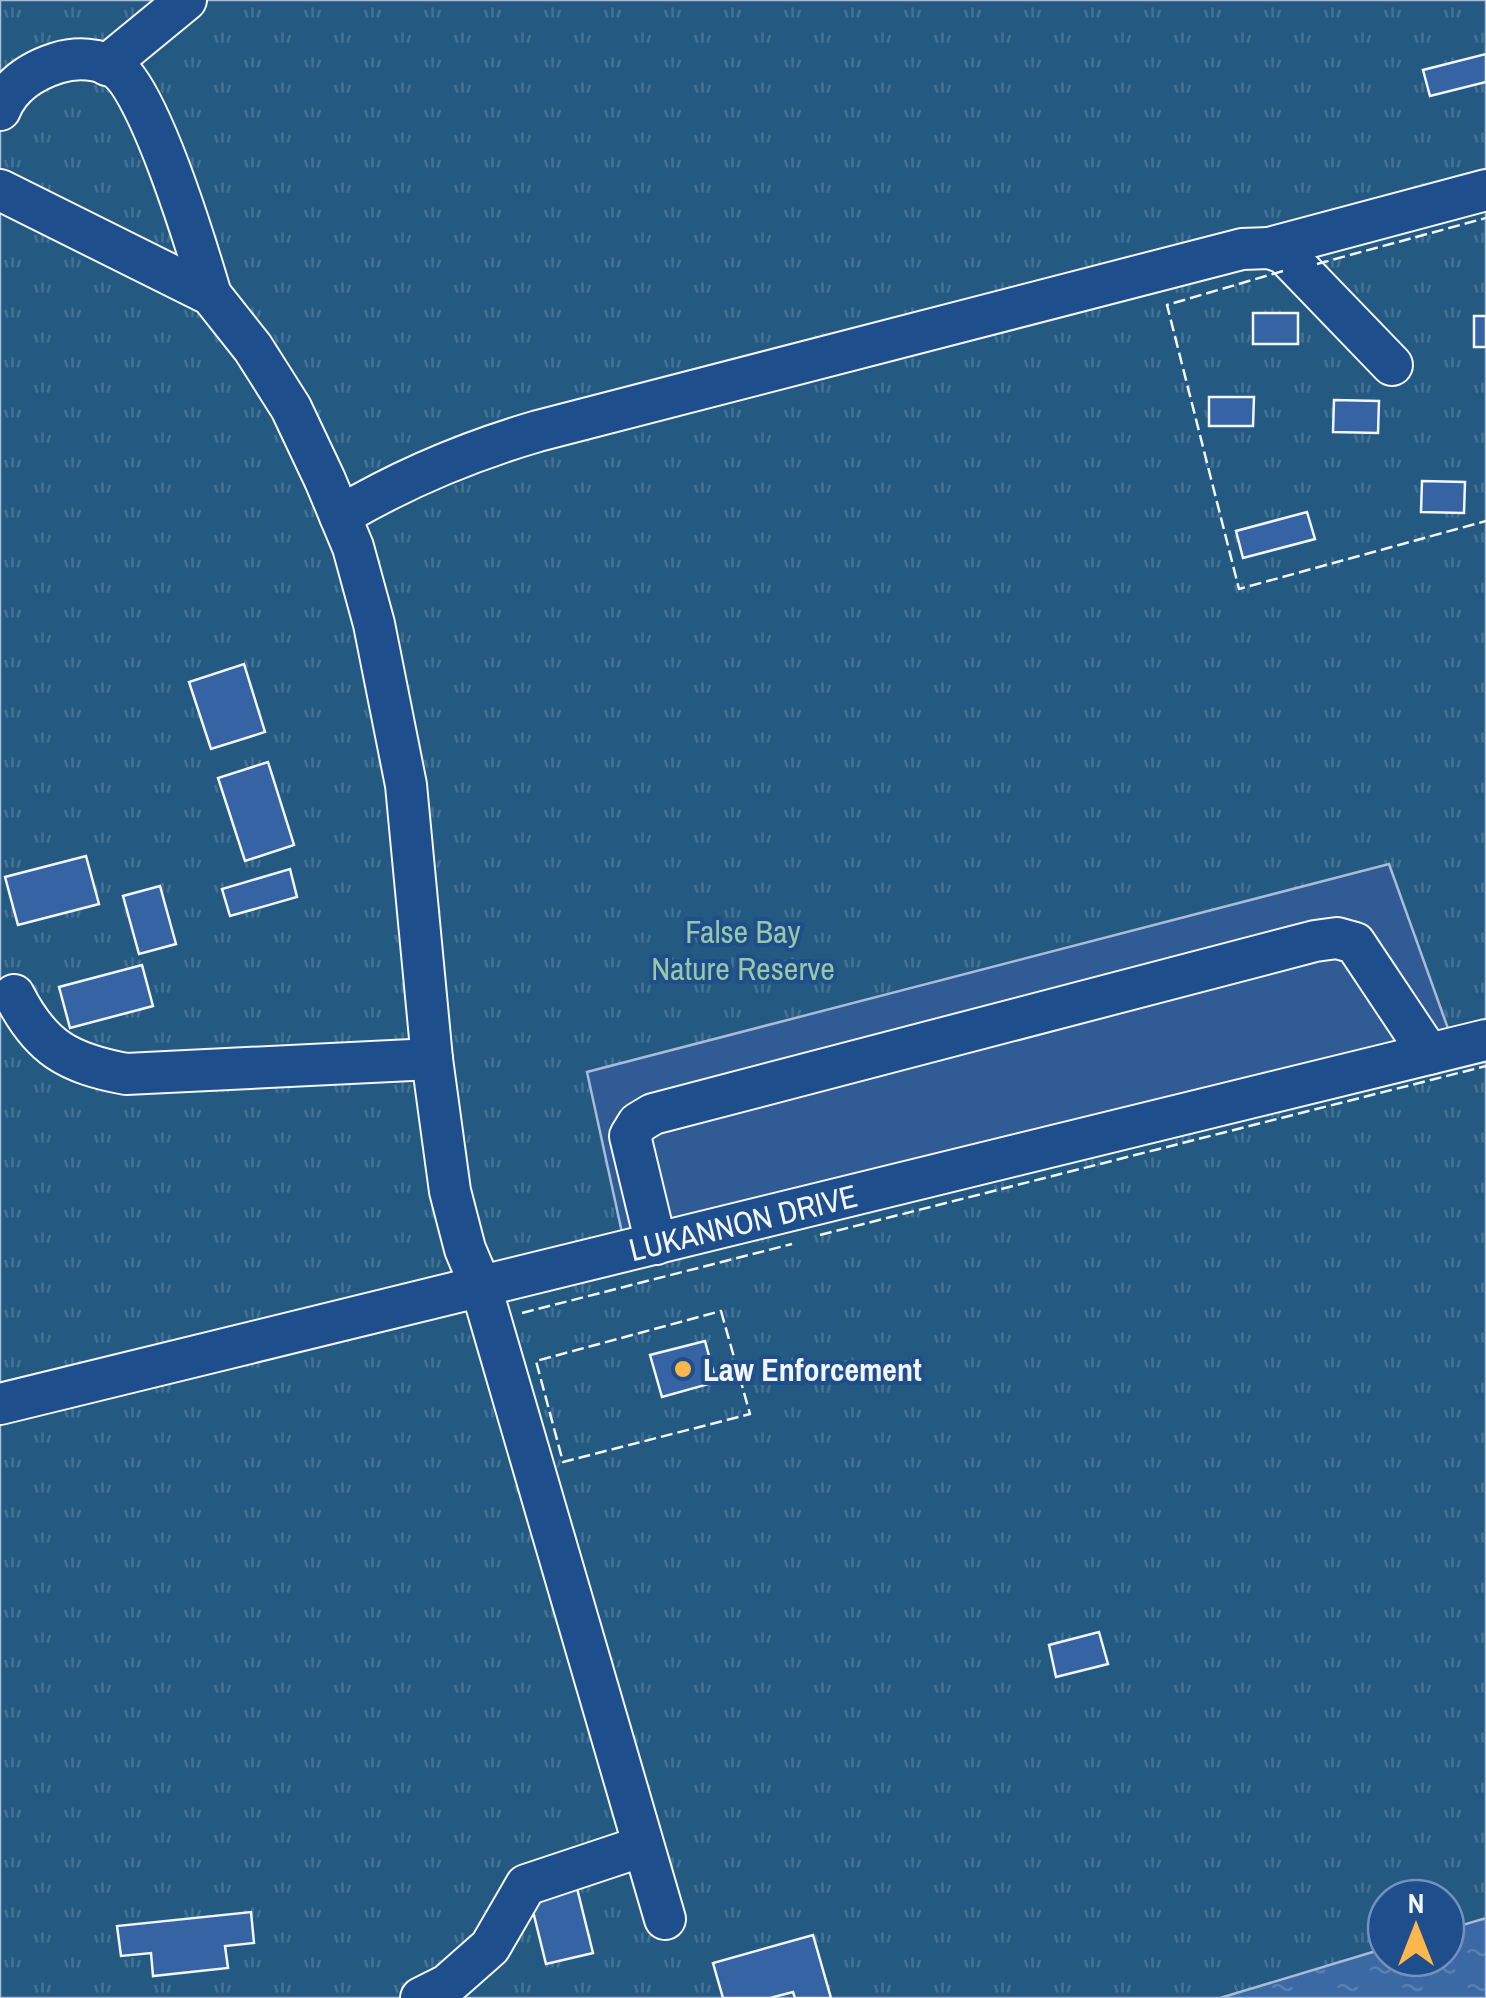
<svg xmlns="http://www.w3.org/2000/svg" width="1486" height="1998" font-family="'Archivo Narrow',sans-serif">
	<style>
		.park { fill: url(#park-tufts); stroke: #a8bbd7; stroke-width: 2.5; fill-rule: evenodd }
		.parking { fill: #305b95; stroke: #a8bbd7; stroke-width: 2.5 }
		.water { fill: url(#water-ripples); stroke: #a8bbd7; stroke-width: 2.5 }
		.building { fill: #3563a3; stroke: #f2f6ff; stroke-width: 2.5 }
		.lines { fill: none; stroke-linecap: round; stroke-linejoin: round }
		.minor-casing { stroke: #f2f6ff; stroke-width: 44 }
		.minor { stroke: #1f4e8c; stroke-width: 40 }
		.fence { stroke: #f2f6ff; stroke-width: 2.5; stroke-dasharray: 12 5; stroke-linecap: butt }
		.poi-dot { fill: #ffb74d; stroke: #1f4e8c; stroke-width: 4 }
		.labels { text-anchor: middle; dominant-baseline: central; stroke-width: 8; stroke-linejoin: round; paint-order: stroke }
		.park-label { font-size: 32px; fill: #97c8a6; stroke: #1f4e8c }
		.street-label { font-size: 32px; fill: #f2f6ff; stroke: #1f4e8c }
		.poi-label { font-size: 32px; font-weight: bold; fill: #f2f6ff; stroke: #1f4e8c; text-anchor: start }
	</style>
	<defs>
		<pattern id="park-tufts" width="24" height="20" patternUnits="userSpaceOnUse" patternTransform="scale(2.5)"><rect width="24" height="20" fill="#245a82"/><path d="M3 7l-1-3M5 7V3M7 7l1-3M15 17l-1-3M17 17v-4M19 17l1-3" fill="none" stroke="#447295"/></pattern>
		<pattern id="water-ripples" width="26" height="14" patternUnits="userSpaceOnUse" patternTransform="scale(2.5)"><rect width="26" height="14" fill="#3b69a3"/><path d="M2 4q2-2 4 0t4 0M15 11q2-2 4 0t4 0" fill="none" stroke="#587fb1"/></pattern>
	</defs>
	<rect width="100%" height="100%" fill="#1f4e8c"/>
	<path class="park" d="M 0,0 L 1486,0 L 1486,1998 L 0,1998 ZM 1386,1898 L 1446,1898 L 1446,1958 L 1386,1958 Z"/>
	<path class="parking" d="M 1389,864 L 1455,1048 L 626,1251 L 587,1072 Z"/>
	<path class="water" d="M 1486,1918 L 1486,1998 L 1220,1998 L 1386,1948 L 1386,1958 L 1446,1958 L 1446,1930 Z"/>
	<path class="building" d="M 1486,54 L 1486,82 L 1430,96 L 1423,70 Z
		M 1253,313 L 1298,313 L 1298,344 L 1253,344 Z
		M 1474,316 L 1486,316 L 1486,347 L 1474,347 Z
		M 1209,397 L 1254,397 L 1253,426 L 1209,426 Z
		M 1334,400 L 1379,401 L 1378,433 L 1333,432 Z
		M 1422,481 L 1465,482 L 1464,513 L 1421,512 Z
		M 1307,512 L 1315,539 L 1243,558 L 1236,531 Z
		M 244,664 L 265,732 L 211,749 L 189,682 Z
		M 268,762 L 294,845 L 245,861 L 218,778 Z
		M 86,856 L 99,904 L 18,925 L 5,877 Z
		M 290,869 L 297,897 L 230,916 L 222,889 Z
		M 160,886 L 176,944 L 139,954 L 123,896 Z
		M 142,965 L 153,1006 L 70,1028 L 59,987 Z
		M 705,1341 L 716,1382 L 662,1397 L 650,1355 Z
		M 1099,1632 L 1108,1664 L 1056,1677 L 1049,1645 Z
		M 575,1880 L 593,1953 L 546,1964 L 528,1891 Z
		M 251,1912 L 254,1943 L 225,1946 L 228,1968 L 153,1976 L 151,1953 L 121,1956 L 117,1926 Z
		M 813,1935 L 831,1998 L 795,1998 L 793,1992 L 770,1998 L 723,1998 L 713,1963 Z"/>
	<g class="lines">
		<defs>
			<g id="minor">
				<path d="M 107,65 L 186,0"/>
				<path d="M 0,110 C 10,85 32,71 57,63 C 76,57 100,58 117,69 C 150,92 198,251 211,295"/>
				<path d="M 0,190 L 211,295 L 253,348 L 291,408 L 325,480 L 353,547 L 374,624 L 406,785 L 432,1059 L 450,1191 L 465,1249 L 481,1287 L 665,1919"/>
				<path d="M 1269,248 L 1486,190"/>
				<path d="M 340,516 C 404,478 466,452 538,431 L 1242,249 L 1269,248 L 1284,253 L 1392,365"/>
				<path d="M 14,995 C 41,1048 68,1063 126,1074 L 432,1059"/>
				<path d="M 656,1244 L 630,1136 L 638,1123 L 653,1114 L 1315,941 L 1337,938 L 1355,943 L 1429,1054"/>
				<path id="s1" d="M 0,1404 L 1486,1040"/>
				<path d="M 421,1998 L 447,1985 L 490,1947 L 526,1885 L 643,1846"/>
			</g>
		</defs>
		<use href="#minor" class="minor-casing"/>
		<use href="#minor" class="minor"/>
		<path class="fence" d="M 1317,264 L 1486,218
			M 1283,271 L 1167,305 L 1239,589 L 1486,521
			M 820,1235 L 1486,1066
			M 721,1311 L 750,1414 L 563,1462 L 536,1361 Z
			M 522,1313 L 792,1244"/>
	</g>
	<circle class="poi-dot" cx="683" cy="1369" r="10"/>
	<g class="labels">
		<g class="park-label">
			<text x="743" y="931">False Bay<tspan x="743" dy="37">Nature Reserve</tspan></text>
		</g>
		<g class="street-label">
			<text stroke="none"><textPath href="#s1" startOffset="765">LUKANNON DRIVE</textPath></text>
		</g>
		<g class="poi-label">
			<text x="703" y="1369">Law Enforcement</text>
		</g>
	</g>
	<g transform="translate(1416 1928)"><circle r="48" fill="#1f4e8c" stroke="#7391ba" stroke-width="2.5"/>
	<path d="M0-8L18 38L0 25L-18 38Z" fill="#ffb74d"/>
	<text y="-15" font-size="28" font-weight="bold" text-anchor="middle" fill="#f2f6ff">N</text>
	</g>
</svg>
